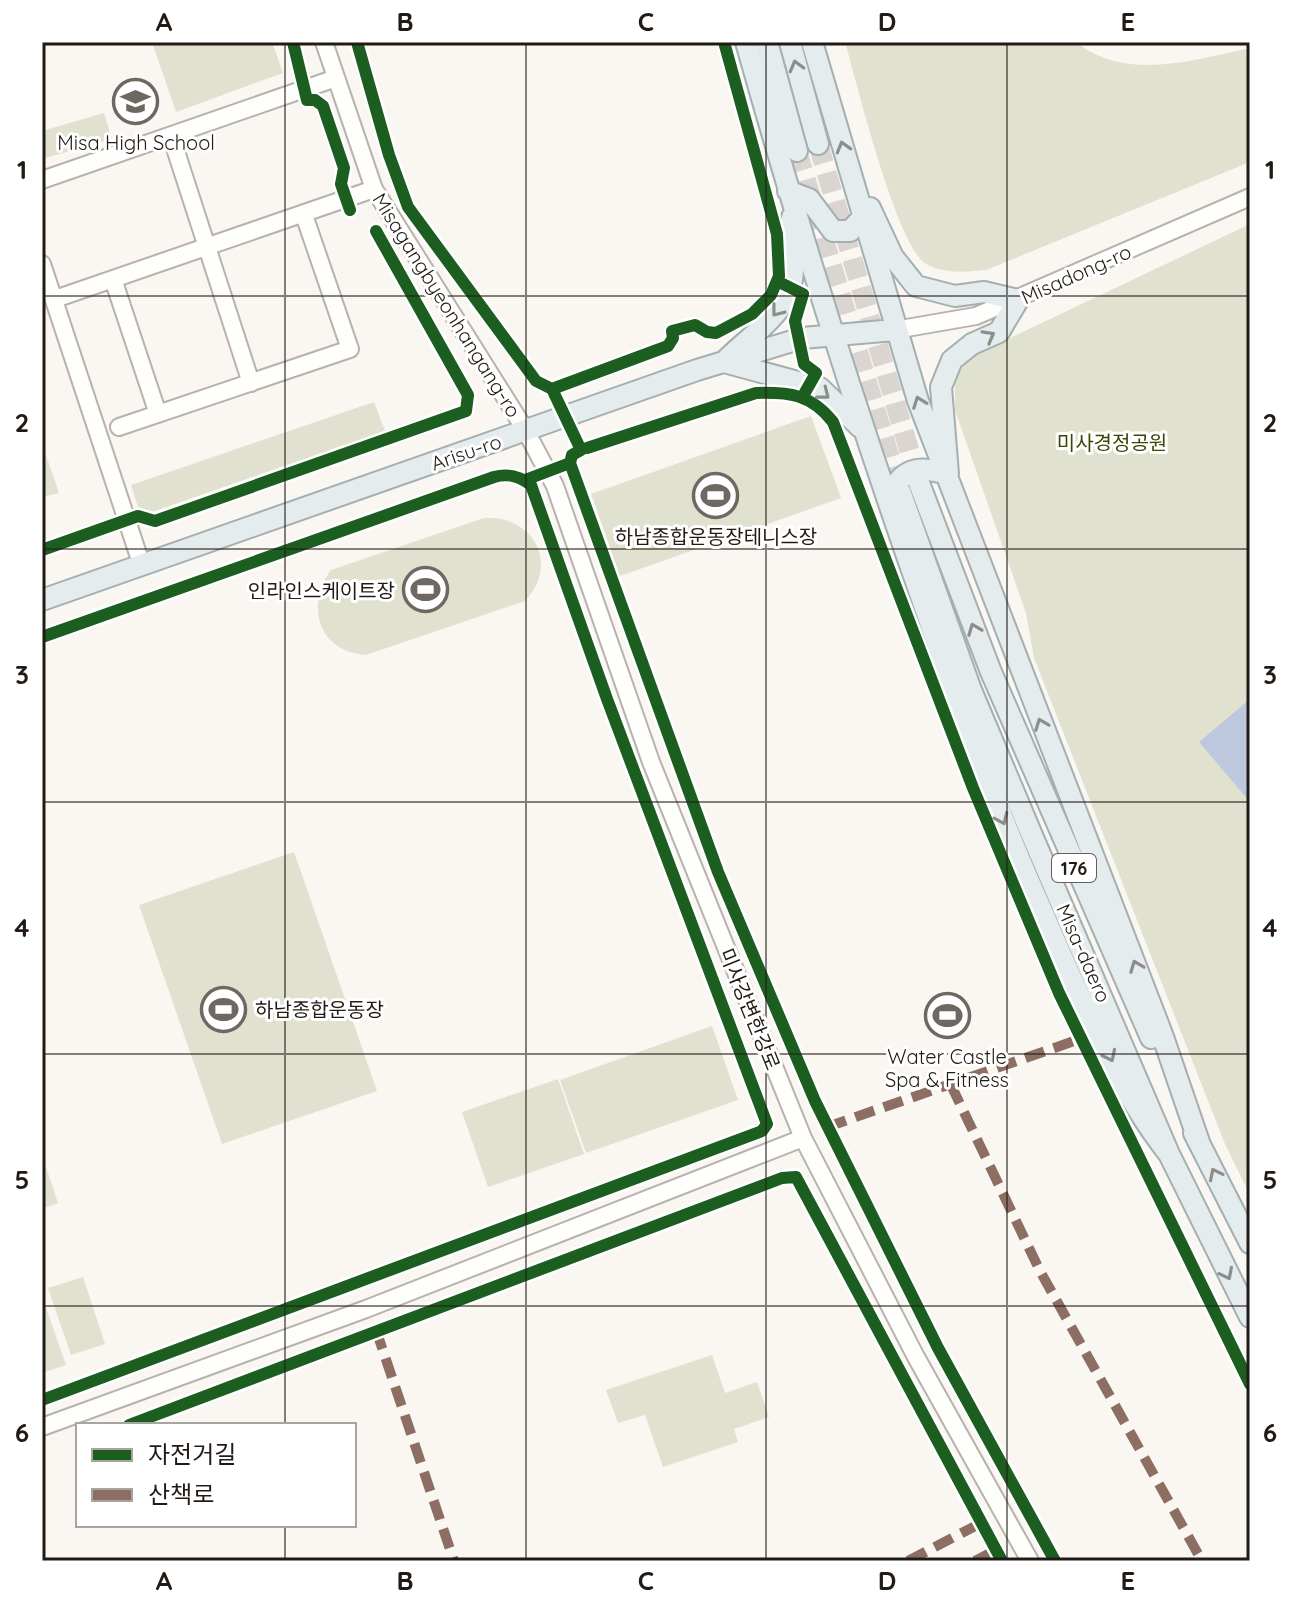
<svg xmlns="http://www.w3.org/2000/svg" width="1292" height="1603" font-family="Quicksand,'Noto Sans KR',sans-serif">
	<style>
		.green { fill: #e0e1cf }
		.water { fill: #bdc8de }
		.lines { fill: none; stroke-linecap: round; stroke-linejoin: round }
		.major-tunnel { stroke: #dad5d1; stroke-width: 20; stroke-dasharray: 20 10; stroke-linecap: butt }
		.minor-casing { stroke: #b8b2ad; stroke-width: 20 }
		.major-casing { stroke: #a3afb1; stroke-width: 24 }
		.minor { stroke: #fefefd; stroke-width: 16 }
		.major { stroke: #e4eced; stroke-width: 20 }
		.quiet { stroke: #8d6e63; stroke-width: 10; stroke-dasharray: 20 10; stroke-linecap: butt }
		.cycleway-casing { stroke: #fff; stroke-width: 17 }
		.cycleway { stroke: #1b5e20; stroke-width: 12 }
		.oneway { stroke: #8d8e8c }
		.grid { fill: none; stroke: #221b15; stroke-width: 2; stroke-opacity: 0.55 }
		.labels { text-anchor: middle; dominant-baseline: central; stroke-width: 6; stroke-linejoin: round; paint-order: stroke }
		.shield { fill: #fff; stroke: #645f5b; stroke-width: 2 }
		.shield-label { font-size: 18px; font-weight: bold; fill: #221b15 }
		.poi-label { font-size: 20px; fill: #221b15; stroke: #fff }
		.street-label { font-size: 20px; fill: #221b15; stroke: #fff }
		.park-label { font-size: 20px; fill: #3e4401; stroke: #fff }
		.neatline { fill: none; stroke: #221b15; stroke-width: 3 }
		.grid-label { font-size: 26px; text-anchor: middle; font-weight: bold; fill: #221b15 }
	</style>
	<rect width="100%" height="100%" fill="#faf6f2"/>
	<path class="green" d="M 152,42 L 272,42 L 283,73 L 176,112 Z
		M 845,42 L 1076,42 C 1126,82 1193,60 1250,48 L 1250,162 L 986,270 C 967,272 944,274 926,264 C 896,245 857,83 845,42 Z
		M 104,113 L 112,139 L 42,159 L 42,131 Z
		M 1250,224 L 1250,1195 L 1225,1144 L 1034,658 L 1026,613 L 955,410 L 955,379 L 968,358 Z
		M 374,402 L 385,431 L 152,512 L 138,507 L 131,485 Z
		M 811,416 L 841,498 L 620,576 L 591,494 Z
		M 42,444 L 59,493 L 42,497 Z
		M 484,518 C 532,515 561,563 525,601 L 366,655 C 318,652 305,605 331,570 Z
		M 294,852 L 377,1091 L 222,1144 L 139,905 Z
		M 712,1026 L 738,1100 L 586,1153 L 560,1080 Z
		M 558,1079 L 584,1154 L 488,1187 L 462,1112 Z
		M 42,1155 L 58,1203 L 42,1209 Z
		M 83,1277 L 105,1344 L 71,1355 L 48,1288 Z
		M 42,1296 L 66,1365 L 42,1373 Z
		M 712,1355 L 725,1393 L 757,1382 L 769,1417 L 734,1429 L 738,1442 L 663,1467 L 645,1415 L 618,1423 L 606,1390 Z"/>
	<path class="water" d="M 1250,699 L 1250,802 L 1199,742 Z"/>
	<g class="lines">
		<path class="major-tunnel" d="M 818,144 L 919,483
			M 797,151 L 900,491"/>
		<defs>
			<path id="minor" d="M 324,42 L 374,189 L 526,431 L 555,486 L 651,762 L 803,1138 L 916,1357 L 1030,1561
				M 171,136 L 251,383
				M 42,180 L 336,78
				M 42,264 L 142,566
				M 113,279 L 158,414
				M 55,299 L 374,189
				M 895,330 L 976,316 L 1250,197
				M 119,427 L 350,349 L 304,215
				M 42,1427 L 366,1309 L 803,1138"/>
			<path id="major" d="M 746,42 C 797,223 853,402 915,579 C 953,689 991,796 1038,902 C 1076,988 1111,1080 1169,1154
				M 767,42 L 797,151
				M 790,42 L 818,144
				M 812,42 L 918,401 L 1162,1034 L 1200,1145
				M 788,191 L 809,199 L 833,231 L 850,231 L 864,216
				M 870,208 L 893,257 L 916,286 L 955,296 L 984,292 L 1018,300 L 999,332 L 972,344 L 952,360 L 941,387 L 948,474 C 915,465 904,468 887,498
				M 727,359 C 754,332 793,311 793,268 C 792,250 790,235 792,217
				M 724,362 L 820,388 L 860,427
				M 919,483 L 991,672 L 1151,1038
				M 900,491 L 971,690 L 1034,840 L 1169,1154 L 1250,1317
				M 42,600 L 697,370 L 802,338 L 895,330
				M 1194,1133 L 1250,1243"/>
		</defs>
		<use href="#minor" class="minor-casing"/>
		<use href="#major" class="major-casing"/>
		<use href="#minor" class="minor"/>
		<use href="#major" class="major"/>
		<path class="quiet" d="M 951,1085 L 1040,1271 L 1202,1561
			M 827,1127 L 1080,1039
			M 376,1330 L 454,1561
			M 908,1561 L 981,1523
			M 975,1561 L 996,1550"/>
		<defs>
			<path id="cycleway" d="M 293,42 L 307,100 L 315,100 L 323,106 L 344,168 L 341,184 L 350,210
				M 357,42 L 389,155 L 408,207 L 536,381 L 552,389 L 668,346 L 673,338 L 672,331 L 695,325 L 707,332 L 716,333 L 752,314 L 771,295 L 779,276 L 777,234 L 724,42
				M 777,281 L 803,294 L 795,321 L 804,364 L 816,373 L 803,396
				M 587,448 L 756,393 C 789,392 811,394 833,422 L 973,788 L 1059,993 L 1250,1384
				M 570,463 L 718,872 L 815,1101 L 938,1348 L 1055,1561
				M 525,480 L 570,463 L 572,455 L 581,450 L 552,389
				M 42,550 L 138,516 L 155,521 L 466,411 L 468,395 L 376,231
				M 42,637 L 494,477 C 508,473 519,476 531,485 L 607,699 L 767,1124 L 762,1131 L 42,1400
				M 129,1425 L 782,1178 L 796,1177 L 1002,1561"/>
		</defs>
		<use href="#cycleway" class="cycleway-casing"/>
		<use href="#cycleway" class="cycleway"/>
	</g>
	<defs><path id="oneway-chevron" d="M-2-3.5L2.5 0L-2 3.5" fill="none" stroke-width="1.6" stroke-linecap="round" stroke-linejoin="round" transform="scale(2)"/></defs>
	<g class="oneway">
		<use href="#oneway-chevron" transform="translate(796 66) rotate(-105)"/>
		<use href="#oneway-chevron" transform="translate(843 147) rotate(-106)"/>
		<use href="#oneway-chevron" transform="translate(777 311) rotate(128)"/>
		<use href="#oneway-chevron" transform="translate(989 336) rotate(-29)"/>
		<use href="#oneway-chevron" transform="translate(824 394) rotate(38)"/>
		<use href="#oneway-chevron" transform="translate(919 402) rotate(-110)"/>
		<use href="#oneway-chevron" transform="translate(974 629) rotate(-111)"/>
		<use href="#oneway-chevron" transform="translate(1041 724) rotate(-111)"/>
		<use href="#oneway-chevron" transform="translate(1002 819) rotate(66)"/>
		<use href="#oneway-chevron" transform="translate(1136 966) rotate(-111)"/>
		<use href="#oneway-chevron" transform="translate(1110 1056) rotate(64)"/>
		<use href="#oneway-chevron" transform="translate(1215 1174) rotate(-117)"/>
		<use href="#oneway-chevron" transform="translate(1227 1274) rotate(63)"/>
	</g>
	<path class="grid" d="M 285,42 L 285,1425M 526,42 L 526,1561M 766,42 L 766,1561M 1007,42 L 1007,1561M 42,296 L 1250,296M 42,549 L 1250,549M 42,802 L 1250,802M 42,1054 L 1250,1054M 42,1306 L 1250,1306M 285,1525 L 285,1561"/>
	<defs>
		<symbol id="school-ring" viewBox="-11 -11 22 22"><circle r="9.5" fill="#fff" stroke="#6e6862" stroke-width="1.5"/><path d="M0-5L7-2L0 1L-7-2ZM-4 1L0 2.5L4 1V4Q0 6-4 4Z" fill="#6e6862"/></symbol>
		<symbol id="stadium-ring" viewBox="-11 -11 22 22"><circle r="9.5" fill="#fff" stroke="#6e6862" stroke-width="1.5"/><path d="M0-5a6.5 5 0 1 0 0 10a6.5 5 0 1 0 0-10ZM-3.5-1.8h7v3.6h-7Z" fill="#6e6862"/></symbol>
	</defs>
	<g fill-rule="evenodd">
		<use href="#school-ring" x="110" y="76" width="51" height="51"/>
		<use href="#stadium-ring" x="690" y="470" width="51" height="51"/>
		<use href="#stadium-ring" x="400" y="564" width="51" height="51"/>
		<use href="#stadium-ring" x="198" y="984" width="51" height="51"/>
		<use href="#stadium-ring" x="922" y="990" width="51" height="51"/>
	</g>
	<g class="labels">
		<rect class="shield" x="1052" y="854" width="44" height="28" rx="6"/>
		<g class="shield-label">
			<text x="1074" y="868">176</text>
		</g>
		<g class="poi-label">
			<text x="136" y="142">Misa High School</text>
			<text x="716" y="536">하남종합운동장테니스장</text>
			<text x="395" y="590" text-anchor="end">인라인스케이트장</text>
			<text x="255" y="1009" text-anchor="start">하남종합운동장</text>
			<text x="947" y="1056">Water Castle<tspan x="947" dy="23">Spa &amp; Fitness</tspan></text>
		</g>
		<g class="street-label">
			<text transform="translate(1076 274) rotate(-24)">Misadong-ro</text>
			<text transform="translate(447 305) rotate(58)">Misagangbyeonhangang-ro</text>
			<text transform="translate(466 452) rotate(-19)">Arisu-ro</text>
			<text transform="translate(1084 953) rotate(66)">Misa-daero</text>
			<text transform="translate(750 1009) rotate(68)">미사강변한강로</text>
		</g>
		<g class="park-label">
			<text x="1112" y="442">미사경정공원</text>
		</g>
	</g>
	<rect width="1292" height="1603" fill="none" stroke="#ffffff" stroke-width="88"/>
	<rect x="76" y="1423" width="280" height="104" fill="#ffffff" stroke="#a7a4a1" stroke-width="2"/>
	<rect x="92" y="1449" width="40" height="12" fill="#1b5e20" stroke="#a7a4a1" stroke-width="2"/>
	<text x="148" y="1463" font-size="24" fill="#221b15">자전거길</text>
	<rect x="92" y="1489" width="40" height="12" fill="#8d6e63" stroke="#a7a4a1" stroke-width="2"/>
	<text x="148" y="1503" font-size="24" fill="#221b15">산책로</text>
	<rect x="44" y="44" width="1204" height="1515" class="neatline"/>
	<g class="grid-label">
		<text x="164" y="31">A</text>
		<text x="405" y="31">B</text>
		<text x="646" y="31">C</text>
		<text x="887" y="31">D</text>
		<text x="1128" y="31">E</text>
		<text x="22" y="179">1</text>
		<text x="1270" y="179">1</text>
		<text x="22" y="432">2</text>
		<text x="1270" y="432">2</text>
		<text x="22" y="684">3</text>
		<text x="1270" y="684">3</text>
		<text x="22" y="937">4</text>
		<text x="1270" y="937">4</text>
		<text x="22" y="1189">5</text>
		<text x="1270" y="1189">5</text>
		<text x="22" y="1442">6</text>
		<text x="1270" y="1442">6</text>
		<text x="164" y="1590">A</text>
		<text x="405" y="1590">B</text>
		<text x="646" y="1590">C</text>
		<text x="887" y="1590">D</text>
		<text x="1128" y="1590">E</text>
	</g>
</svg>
